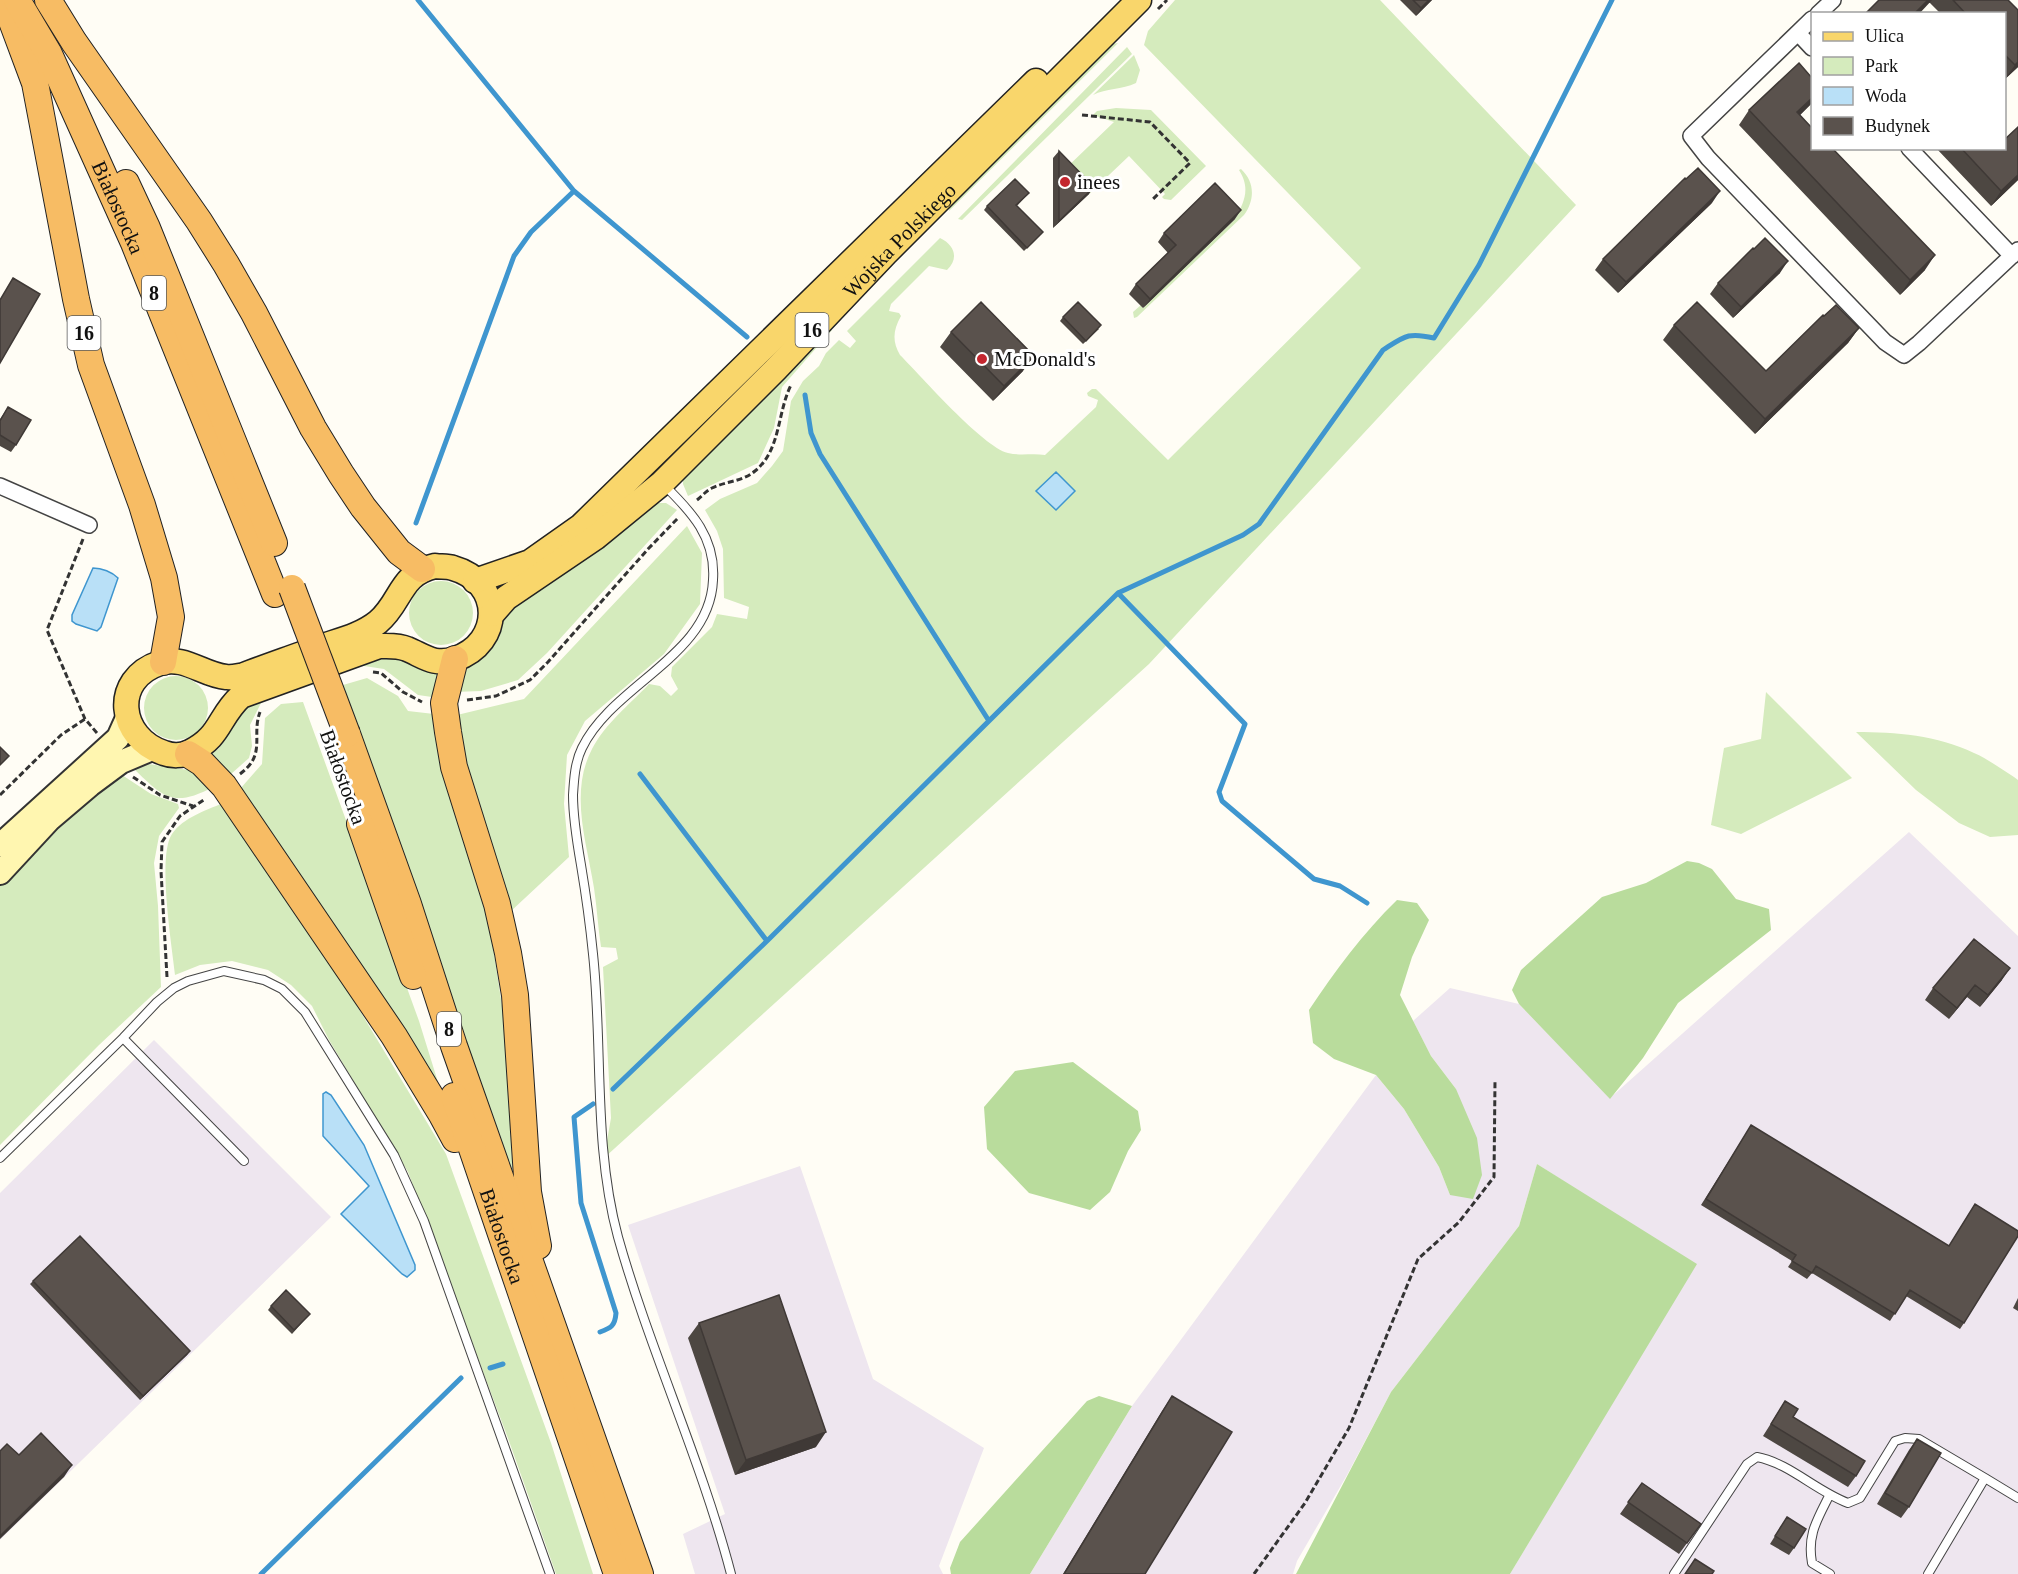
<svg xmlns="http://www.w3.org/2000/svg" width="2018" height="1574" font-family="'Times New Roman',serif">
	<style>
		.industrial { fill: #eee6ef }
		.green { fill: #d5ebbd }
		.forest { fill: #b9dc9c }
		.water { fill: #b9e0f7; stroke: #3f96cf; stroke-width: 1.5 }
		.lines { fill: none; stroke-linecap: round; stroke-linejoin: round }
		.stream { stroke: #3f96cf; stroke-width: 5 }
		.service-casing { stroke: #444; stroke-width: 10 }
		.minor-casing { stroke: #444; stroke-width: 18 }
		.secondary-casing { stroke: #333; stroke-width: 26 }
		.primary-casing { stroke: #222; stroke-width: 27 }
		.trunk-casing { stroke: #222; stroke-width: 28 }
		.path { stroke: #333; stroke-width: 3; stroke-dasharray: 6 3; stroke-linecap: butt }
		.service { stroke: #fff; stroke-width: 8 }
		.minor { stroke: #fff; stroke-width: 15 }
		.secondary { stroke: #fff6b0; stroke-width: 22 }
		.primary { stroke: #f9d66b; stroke-width: 24 }
		.trunk { stroke: #f7bc64; stroke-width: 26 }
		.trunk-bridge-casing { stroke: #222; stroke-width: 28; stroke-linecap: butt }
		.trunk-bridge { stroke: #f7bc64; stroke-width: 26 }
		.wall { fill: #4d4742 }
		.shaded-wall { fill: #3f3936 }
		.building { fill: #5a524d; stroke: #3f3936; stroke-width: 1.5 }
		.poi-dot { fill: #c4262e; stroke: #fff; stroke-width: 2 }
		.labels { text-anchor: middle; dominant-baseline: central; stroke-width: 6; stroke-linejoin: round; paint-order: stroke }
		.shield { fill: #fff; stroke: #585858; stroke-width: 1.5 }
		.shield-label { font-size: 20px; font-weight: bold; fill: #111 }
		.poi-label { font-size: 21px; fill: #111; stroke: #fff; text-anchor: start }
		.street-label { font-size: 21px; fill: #111; stroke: #fff }
	</style>
	<rect width="100%" height="100%" fill="#fffdf5"/>
	<path class="industrial" d="M 1909,832 L 2018,936 L 2018,1574 L 1510,1574 L 1694,1265 L 1537,1164 L 1519,1226 L 1391,1392 L 1347,1475 L 1297,1561 L 1293,1574 L 1030,1574 L 1132,1406 L 1376,1075 L 1404,1109 L 1439,1167 L 1450,1195 L 1456,1089 L 1431,1056 L 1413,1021 L 1450,988 L 1519,1004 L 1610,1098 Z
		M 154,1040 L 331,1217 L 0,1540 L 0,1193 Z
		M 800,1166 L 873,1379 L 984,1448 L 939,1566 L 943,1574 L 695,1574 L 683,1534 L 725,1514 L 628,1225 Z"/>
	<path class="green" d="M 1175,0 L 1380,0 L 1576,205 L 1149,664 L 604,1158 L 611,1118 L 603,967 L 618,959 L 616,948 L 601,947 C 598,928 597,908 594,888 C 587,843 569,793 592,749 C 605,724 629,705 649,684 L 660,686 L 671,696 L 678,689 L 671,676 L 672,667 L 712,627 L 717,614 L 747,619 L 749,607 L 724,598 L 723,549 L 717,531 L 705,510 L 720,499 L 757,483 L 772,466 L 783,451 L 791,401 L 803,381 L 819,366 L 826,353 L 839,340 L 850,348 L 856,341 L 847,331 L 940,238 C 955,245 959,259 947,270 L 929,266 L 891,304 L 889,311 L 899,313 L 901,316 C 893,330 892,341 900,355 C 921,376 983,447 1008,453 C 1020,456 1033,453 1045,455 L 1096,407 L 1098,400 L 1088,396 L 1087,393 L 1092,389 L 1096,389 L 1168,460 L 1361,268 L 1144,45 L 1148,31 Z
		M 1118,43 L 949,211 L 950,203 L 1108,45 Z
		M 1127,47 L 1132,54 L 962,220 L 958,219 Z
		M 1134,55 L 1140,70 L 1136,83 C 1122,90 1106,88 1093,95 Z
		M 1116,108 L 1151,110 L 1206,166 L 1171,200 L 1164,199 L 1162,197 L 1165,194 L 1129,156 L 1089,194 L 1064,170 L 1114,122 L 1093,115 L 1097,111 Z
		M 1241,169 C 1255,182 1255,200 1244,215 L 1137,317 L 1134,318 L 1133,312 L 1141,305 L 1143,308 L 1235,219 C 1244,202 1251,189 1239,170 Z
		M 824,327 L 832,330 L 782,387 L 774,428 L 758,463 L 688,496 L 683,484 L 683,472 Z
		M 650,503 L 666,503 L 677,510 L 547,653 L 518,680 L 481,691 L 454,692 L 469,666 L 491,650 L 510,607 Z
		M 687,526 L 702,553 L 700,604 L 664,654 L 585,721 L 567,755 L 564,804 L 569,857 L 510,912 L 464,753 L 457,715 L 524,699 Z
		M409 613a32 32 0 1 1 64 0a32 32 0 1 1-64 0Z
		M 384,654 L 406,658 L 438,671 L 432,697 L 418,695 L 384,669 L 351,664 Z
		M144 708a32 32 0 1 1 64 0a32 32 0 1 1-64 0Z
		M 367,678 L 398,696 L 408,711 L 434,714 L 491,933 L 505,1026 L 514,1197 L 445,982 L 343,685 Z
		M 1766,692 L 1852,778 L 1741,834 L 1711,825 L 1724,748 L 1761,739 Z
		M 264,697 L 250,725 L 252,746 L 249,758 L 231,774 L 210,755 L 219,748 L 246,704 Z
		M 303,702 L 419,1021 L 442,1095 L 240,789 L 262,764 L 265,718 L 281,704 Z
		M 1856,732 C 1896,732 1937,735 1974,753 C 1988,759 2001,769 2014,777 L 2018,780 L 2018,835 L 1990,837 L 1959,823 L 1916,790 Z
		M 149,764 L 195,771 L 213,787 C 172,809 162,796 132,767 Z
		M 119,773 L 151,794 L 178,804 L 179,808 L 159,836 L 154,863 L 158,906 L 161,987 L 99,1045 L 0,1145 L 0,884 L 57,823 Z
		M 223,803 L 351,996 L 446,1154 L 551,1443 L 593,1574 L 556,1574 L 509,1441 L 408,1172 L 329,1040 L 312,1006 L 291,985 L 268,970 L 232,961 L 200,965 L 175,975 C 172,946 157,856 172,834 C 184,817 205,811 223,803 Z"/>
	<path class="forest" d="M 1687,861 L 1699,863 L 1712,869 L 1736,899 L 1769,909 L 1771,930 L 1678,1003 L 1643,1058 L 1610,1099 L 1519,1004 L 1512,990 L 1521,970 L 1602,897 L 1646,883 Z
		M 1397,900 L 1417,903 L 1429,920 L 1412,957 L 1400,995 L 1431,1056 L 1456,1089 L 1477,1138 L 1482,1175 L 1473,1199 L 1450,1195 L 1439,1167 L 1404,1109 L 1376,1075 L 1334,1059 L 1313,1043 L 1309,1010 C 1335,971 1363,933 1397,900 Z
		M 1073,1062 L 1138,1111 L 1141,1130 L 1128,1151 L 1110,1192 L 1090,1210 L 1029,1193 L 987,1149 L 984,1107 L 1015,1071 Z
		M 1537,1164 L 1697,1264 L 1510,1574 L 1296,1574 L 1391,1392 L 1519,1226 Z
		M 1099,1396 L 1132,1406 L 1030,1574 L 951,1574 L 950,1568 L 960,1542 L 1087,1401 Z"/>
	<path class="water" d="M 1056,472 L 1075,491 L 1056,510 L 1036,491 Z
		M 93,568 C 102,568 112,572 118,578 L 101,627 L 97,631 L 76,624 L 72,621 L 72,615 Z
		M 326,1092 L 331,1095 L 364,1145 L 415,1265 L 415,1270 L 407,1277 L 402,1274 L 341,1214 L 369,1186 L 323,1136 L 323,1094 Z"/>
	<g class="lines">
		<path class="stream" d="M 418,0 L 574,191 L 747,337
			M 805,395 L 811,433 L 820,454 L 989,721
			M 416,523 L 514,256 L 531,232 L 574,191
			M 1118,593 L 1245,724 L 1219,792 L 1222,801 L 1314,879 L 1340,886 L 1367,903
			M 640,774 L 767,941
			M 613,1089 L 767,941 L 1118,593 L 1243,535 L 1259,524 L 1383,350 C 1405,336 1408,332 1434,338 L 1479,265 L 1612,0
			M 593,1104 L 574,1117 L 581,1203 L 616,1313 C 615,1326 611,1328 600,1332
			M 490,1368 L 503,1364
			M 261,1574 L 461,1378"/>
		<defs>
			<path id="service" d="M 663,484 C 692,512 716,538 713,580 C 710,656 613,684 582,748 C 575,762 574,779 573,795 C 573,819 577,842 581,865 C 586,895 590,924 593,954 C 603,1047 593,1145 618,1237 C 650,1351 701,1459 731,1574
				M 123,1038 L 244,1161
				M 0,1158 L 123,1038 L 157,1002 L 174,988 L 188,981 L 224,971 L 264,980 L 282,989 L 305,1012 L 394,1155 L 424,1221 L 550,1574
				M 1829,1496 C 1817,1520 1807,1535 1812,1563 L 1830,1574
				M 1674,1574 L 1747,1464 L 1757,1457 C 1789,1463 1816,1491 1848,1503 L 1860,1498 L 1895,1441 L 1905,1438 L 1919,1439 L 1985,1478
				M 1928,1574 L 1985,1478 L 2018,1498"/>
			<path id="minor" d="M 1818,14 L 1833,0
				M 1812,19 L 1691,136 L 1708,158 L 1885,342 L 1904,355 L 1919,343 L 2018,250
				M 1798,33 L 1812,48
				M 1909,148 L 2012,256
				M 0,486 L 89,525"/>
			<path id="secondary" d="M 0,845 L 118,738 L 127,718
				M 0,873 L 50,819 L 90,785 L 121,762 L 152,749"/>
			<g id="primary">
				<path d="M 435,566 C 440,567 447,566 453,568 C 503,582 503,643 455,659 C 434,666 424,656 407,649 C 398,645 388,646 379,646 L 241,696 C 218,717 221,737 190,752 C 182,756 172,756 164,753 C 118,738 111,679 160,663 C 184,655 203,675 226,677 C 232,678 238,676 244,675 C 270,665 297,656 323,646 C 341,640 362,635 378,622 C 402,602 399,574 435,566 Z"/>
				<path d="M 475,581 L 530,562 L 581,526 L 1036,81"/>
				<path id="s1" d="M 492,614 L 506,598 L 596,537 L 662,483 L 776,369 L 886,253 L 1139,0"/>
			</g>
			<g id="trunk">
				<path d="M 4,0 L 35,83 L 76,299 L 91,365 L 142,505 L 164,578 L 171,617 L 163,662"/>
				<path id="s2" d="M 17,0 L 49,54 L 134,243 L 275,594"/>
				<path d="M 48,0 L 74,42 L 199,221 L 226,264 L 254,313 L 313,428 L 341,474 L 363,507 L 399,552 L 422,569"/>
				<path d="M 126,183 L 147,228 L 274,543"/>
				<path d="M 455,659 L 444,703 L 448,732 L 454,767 L 497,904 L 508,953 L 515,995 L 528,1192 L 538,1246"/>
				<path d="M 347,734 L 408,904 L 454,1046 L 640,1574"/>
				<path d="M 188,754 L 202,763 L 224,786 L 394,1036 L 442,1115 L 455,1139"/>
				<path d="M 360,824 L 413,976"/>
				<path id="s3" d="M 454,1096 L 617,1574"/>
			</g>
		</defs>
		<use href="#service" class="service-casing"/>
		<use href="#minor" class="minor-casing"/>
		<use href="#secondary" class="secondary-casing"/>
		<use href="#primary" class="primary-casing"/>
		<use href="#trunk" class="trunk-casing"/>
		<path class="path" d="M 1158,9 L 1167,0
			M 1082,115 L 1150,122 L 1190,163 L 1152,200
			M 697,500 C 702,496 706,491 712,488 C 726,481 742,482 755,471 C 781,450 777,413 791,385
			M 83,539 L 47,630 L 85,719 L 97,733
			M 373,672 L 381,673 L 403,692 L 422,702
			M 467,700 L 496,696 L 530,680 L 548,662 L 648,549 L 679,517
			M 240,774 C 267,754 251,736 260,712
			M 133,777 L 160,795 L 193,806
			M 0,795 L 61,735 L 85,719
			M 167,977 L 161,871 L 162,842 L 180,816 L 205,799
			M 1254,1574 L 1305,1503 L 1349,1428 L 1418,1259 L 1459,1222 L 1494,1177 L 1495,1081"/>
		<use href="#service" class="service"/>
		<use href="#minor" class="minor"/>
		<use href="#secondary" class="secondary"/>
		<use href="#primary" class="primary"/>
		<use href="#trunk" class="trunk"/>
		<defs>
			<path id="trunk-bridge" d="M 292,588 L 347,734"/>
		</defs>
		<use href="#trunk-bridge" class="trunk-bridge-casing"/>
		<use href="#trunk-bridge" class="trunk-bridge"/>
	</g>
	<path class="wall" d="M 1400,0 L 1432,0 L 1416,16 Z
		M 1879,0 L 2008,0 L 2018,67 L 2004,80 L 2004,14 L 1941,14 L 1930,3 Z
		M 1811,104 L 1800,115 L 1925,270 L 1900,295 L 1739,125 L 1749,110 Z
		M 1936,148 L 2004,148 L 2018,180 L 1991,206 Z
		M 1059,151 L 1089,194 L 1053,228 L 1053,158 Z
		M 1029,193 L 1017,206 L 1043,232 L 1024,251 L 984,210 L 987,206 Z
		M 1712,203 L 1618,293 L 1595,270 L 1603,259 Z
		M 1235,219 L 1143,308 L 1129,294 L 1136,284 L 1168,253 L 1158,242 L 1164,233 Z
		M 1754,249 L 1780,273 L 1733,318 L 1710,294 L 1718,283 Z
		M 1824,316 L 1859,328 L 1848,343 L 1755,434 L 1663,340 L 1674,325 L 1766,371 Z
		M 1063,317 L 1099,329 L 1083,344 L 1060,321 Z
		M 951,332 L 1023,371 L 993,401 L 940,347 Z
		M 8,407 L 16,445 L 11,452 L 0,446 L 0,419 Z
		M 2002,980 L 1980,1007 L 1967,997 L 1949,1019 L 1925,1000 L 1933,988 Z
		M 1747,1132 L 1949,1246 L 1975,1204 L 1964,1323 L 1960,1329 L 1906,1296 L 1890,1321 L 1812,1273 L 1807,1279 L 1788,1267 L 1792,1261 L 1701,1205 Z
		M 33,1281 L 190,1351 L 187,1355 L 140,1400 L 30,1284 Z
		M 2018,1298 L 2018,1311 L 2013,1308 Z
		M 271,1306 L 310,1314 L 292,1334 L 268,1310 Z
		M 699,1323 L 816,1447 L 735,1475 L 688,1338 Z
		M 1172,1396 L 1145,1574 L 1063,1574 L 1162,1411 Z
		M 1785,1401 L 1793,1417 L 1856,1476 L 1848,1487 L 1763,1436 Z
		M 1917,1439 L 1909,1507 L 1901,1518 L 1877,1504 L 1909,1450 Z
		M 1642,1483 L 1701,1524 L 1679,1554 L 1620,1514 Z
		M 1787,1517 L 1794,1548 L 1789,1555 L 1770,1544 Z"/>
	<path class="shaded-wall" d="M 1429,0 L 1432,0 L 1416,16 L 1421,8 Z
		M 1928,0 L 1932,0 L 1919,14 L 1914,14 Z
		M 2018,62 L 2018,67 L 2004,80 L 2015,65 Z
		M 1812,98 L 1812,103 L 1787,128 L 1797,112 Z
		M 2018,175 L 2018,180 L 1991,206 L 2001,191 Z
		M 1094,187 L 1089,194 L 1053,228 L 1059,221 Z
		M 1720,191 L 1712,203 L 1618,293 L 1626,282 Z
		M 1241,210 L 1235,219 L 1143,308 L 1150,299 Z
		M 1935,255 L 1925,270 L 1900,295 L 1910,280 Z
		M 1788,261 L 1780,273 L 1733,318 L 1741,307 Z
		M 1859,328 L 1848,343 L 1755,434 L 1765,419 Z
		M 1034,356 L 1023,371 L 993,401 L 1004,386 Z
		M 2010,968 L 2002,980 L 1980,1007 L 1988,995 Z
		M 1975,985 L 1967,997 L 1949,1019 L 1957,1008 Z
		M 190,1351 L 187,1355 L 140,1400 L 143,1396 Z
		M 826,1432 L 816,1447 L 735,1475 L 746,1460 Z
		M 72,1465 L 64,1477 L 0,1539 L 0,1536 Z"/>
	<path class="building" d="M 1413,0 L 1429,0 L 1421,8 Z
		M 1879,0 L 1928,0 L 1914,14 L 1865,14 Z
		M 1953,0 L 2008,0 L 2018,10 L 2018,62 L 2015,65 L 2004,54 L 2004,14 L 1966,14 Z
		M 1799,63 L 1812,78 L 1812,98 L 1797,112 L 1812,128 L 1812,148 L 1832,148 L 1935,255 L 1910,280 L 1749,110 Z
		M 2018,127 L 2018,175 L 2001,191 L 1961,148 L 2004,148 L 2004,140 Z
		M 1059,151 L 1094,187 L 1059,221 Z
		M 1698,168 L 1720,191 L 1626,282 L 1603,259 L 1685,178 L 1686,179 Z
		M 1015,179 L 1029,193 L 1016,205 L 1043,232 L 1027,248 L 987,206 Z
		M 1215,183 L 1241,210 L 1150,299 L 1136,284 L 1176,245 L 1164,233 Z
		M 1765,238 L 1788,261 L 1741,307 L 1718,283 L 1753,248 L 1754,249 Z
		M 13,278 L 40,294 L 0,363 L 0,300 Z
		M 981,302 L 1034,356 L 1004,386 L 951,332 Z
		M 1078,302 L 1101,325 L 1086,341 L 1063,317 Z
		M 1697,302 L 1766,371 L 1823,315 L 1824,316 L 1836,305 L 1859,328 L 1765,419 L 1674,325 Z
		M 8,407 L 31,420 L 16,445 L 0,435 L 0,421 Z
		M 0,747 L 9,756 L 0,765 Z
		M 1974,939 L 2010,968 L 1988,995 L 1975,985 L 1957,1008 L 1933,988 Z
		M 1751,1125 L 1949,1246 L 1975,1204 L 2018,1231 L 2018,1236 L 1964,1323 L 1910,1290 L 1895,1314 L 1816,1266 L 1812,1273 L 1792,1261 L 1796,1255 L 1706,1199 Z
		M 80,1236 L 190,1351 L 143,1396 L 33,1281 Z
		M 286,1290 L 310,1314 L 294,1330 L 271,1306 Z
		M 779,1295 L 826,1432 L 746,1460 L 699,1323 Z
		M 1172,1396 L 1232,1432 L 1145,1574 L 1064,1574 Z
		M 1785,1401 L 1798,1409 L 1793,1417 L 1865,1461 L 1856,1476 L 1771,1424 Z
		M 41,1433 L 72,1465 L 0,1536 L 0,1451 L 7,1444 L 19,1455 Z
		M 1917,1439 L 1941,1453 L 1909,1507 L 1885,1493 Z
		M 1642,1483 L 1701,1524 L 1687,1543 L 1628,1502 Z
		M 1787,1517 L 1806,1529 L 1794,1548 L 1775,1536 Z
		M 1695,1559 L 1714,1571 L 1712,1574 L 1685,1574 Z"/>
	<g class="poi-dot">
		<circle cx="1065" cy="182" r="6"/>
		<circle cx="982" cy="359" r="6"/>
	</g>
	<g class="labels">
		<g class="shield">
			<rect x="142" y="276" width="24" height="34" rx="4.5"/>
			<rect x="795.5" y="313" width="33" height="34" rx="4.5"/>
			<rect x="67.5" y="316" width="33" height="34" rx="4.5"/>
			<rect x="437" y="1012" width="24" height="34" rx="4.5"/>
		</g>
		<g class="shield-label">
			<text x="154" y="293">8</text>
			<text x="812" y="330">16</text>
			<text x="84" y="333">16</text>
			<text x="449" y="1029">8</text>
		</g>
		<g class="poi-label">
			<text x="1077" y="182">inees</text>
			<text x="994" y="359">McDonald's</text>
		</g>
		<g class="street-label">
			<text stroke="none"><textPath href="#s2" startOffset="231">Białostocka</textPath></text>
			<text stroke="none"><textPath href="#s1" startOffset="555">Wojska Polskiego</textPath></text>
			<text transform="translate(343 777) rotate(70)">Białostocka</text>
			<text stroke="none"><textPath href="#s3" startOffset="148">Białostocka</textPath></text>
		</g>
	</g>
	<rect x="1811" y="12" width="195" height="138" fill="#ffffff" stroke="#a0a0a0" stroke-width="1.5"/>
	<rect x="1823" y="32" width="30" height="9" fill="#f9d66b" stroke="#a0a0a0" stroke-width="1.5"/>
	<text x="1865" y="42" font-size="18" fill="#111111">Ulica</text>
	<rect x="1823" y="57" width="30" height="18" fill="#d5ebbd" stroke="#a0a0a0" stroke-width="1.5"/>
	<text x="1865" y="72" font-size="18" fill="#111111">Park</text>
	<rect x="1823" y="87" width="30" height="18" fill="#b9e0f7" stroke="#a0a0a0" stroke-width="1.5"/>
	<text x="1865" y="102" font-size="18" fill="#111111">Woda</text>
	<rect x="1823" y="117" width="30" height="18" fill="#5a524d" stroke="#a0a0a0" stroke-width="1.5"/>
	<text x="1865" y="132" font-size="18" fill="#111111">Budynek</text>
</svg>
